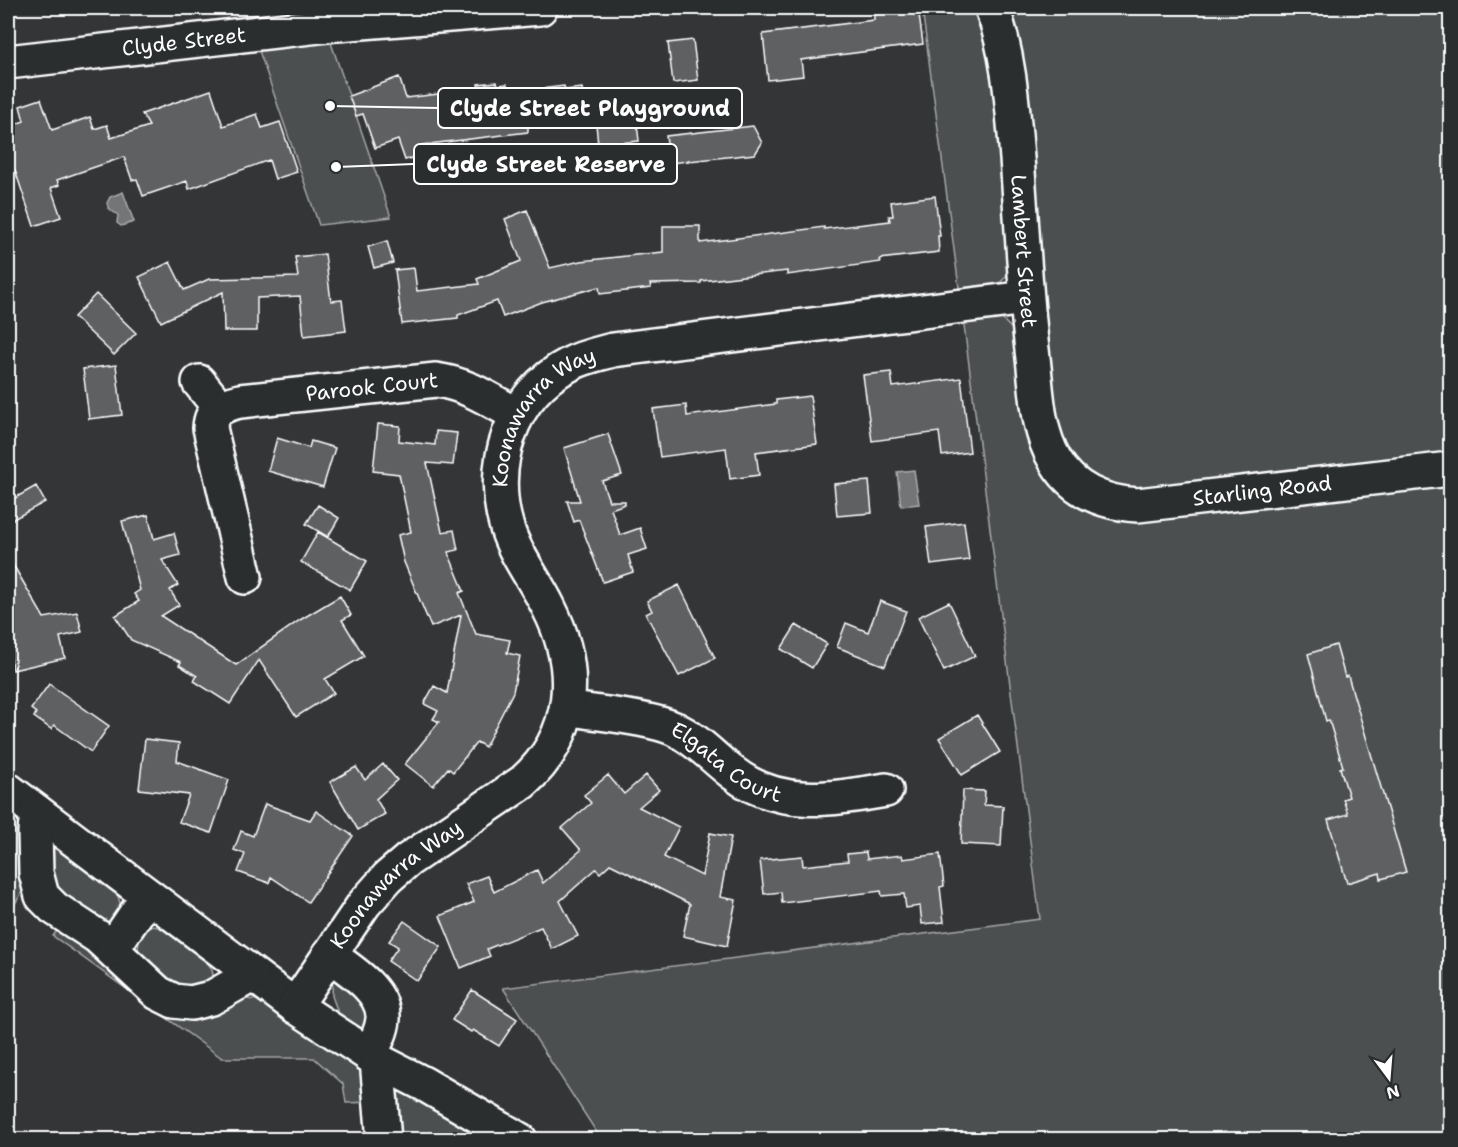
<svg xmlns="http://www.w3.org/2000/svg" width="1458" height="1147" font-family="'Shantell Sans',sans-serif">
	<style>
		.green { fill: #4c4f50; stroke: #a6a7a8; stroke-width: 1.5 }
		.water { fill: #737576; stroke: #abacad; stroke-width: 1.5 }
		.building { fill: #5f6162; stroke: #fff; stroke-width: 1.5 }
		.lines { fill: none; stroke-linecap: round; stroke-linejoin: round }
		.minor-casing { stroke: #fff; stroke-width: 38 }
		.minor { stroke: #2a2d2e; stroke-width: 33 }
		.labels { text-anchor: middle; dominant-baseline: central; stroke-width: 6; stroke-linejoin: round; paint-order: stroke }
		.street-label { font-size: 21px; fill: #fff; stroke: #2a2d2e }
		.leader { fill: none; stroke: #fff; stroke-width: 2 }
		.callout-dot { fill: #fff; stroke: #2a2d2e; stroke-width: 2 }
		.callout { fill: #2a2d2e; stroke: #fff; stroke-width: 2 }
		.callout-label { font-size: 22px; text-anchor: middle; font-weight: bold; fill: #fff }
	</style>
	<rect width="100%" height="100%" fill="#333536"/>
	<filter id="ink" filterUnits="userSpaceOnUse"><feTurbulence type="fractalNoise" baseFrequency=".0167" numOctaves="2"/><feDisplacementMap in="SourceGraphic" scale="12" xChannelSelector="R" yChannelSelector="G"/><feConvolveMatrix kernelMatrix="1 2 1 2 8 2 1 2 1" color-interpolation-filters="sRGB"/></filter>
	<g filter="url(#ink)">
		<path class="green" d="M 922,8 L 981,8 L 991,40 L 1011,268 C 1002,290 981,290 960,295 Z
			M 1006,8 L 1450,8 L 1450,459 L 1130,494 L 1085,475 L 1057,437 Z
			M 329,37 L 391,217 L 319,225 L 257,45 Z
			M 995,317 L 1002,319 L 1015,332 L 1064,493 L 1450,478 L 1450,1139 L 601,1139 L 503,988 L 1040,919 L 963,318 Z
			M 8,811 L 20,820 L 27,884 L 13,907 L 8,903 Z
			M 48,841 L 117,892 L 121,907 L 112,922 L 104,924 L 56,900 Z
			M 60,926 L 144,991 L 258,1000 C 279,1011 356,1055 365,1075 C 369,1083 370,1094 372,1102 L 346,1103 L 343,1084 L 314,1058 L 222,1058 L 53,936 Z
			M 153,926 C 170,929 220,961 212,981 L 176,992 L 138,955 C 138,942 139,929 153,926 Z
			M 333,976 L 367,995 L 370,1037 L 340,1018 L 332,996 Z
			M 398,1086 L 499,1139 L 393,1139 L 394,1088 Z"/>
		<path class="water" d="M 123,192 L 134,222 L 121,226 L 117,223 L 118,215 L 109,209 L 107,203 L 110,197 Z
			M 914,470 L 919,504 L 901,506 L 897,472 Z"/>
		<path class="building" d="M 918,8 L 923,44 L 801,60 L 803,76 L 768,80 L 763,34 L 874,20 L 874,13 Z
			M 693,40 L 698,80 L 673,83 L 668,43 Z
			M 399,77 L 406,98 L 479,89 L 478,84 L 497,82 L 498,85 L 507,84 L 508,93 L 564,86 L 565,90 L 582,88 L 585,108 L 555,112 L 557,122 L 528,126 L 528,132 L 422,145 L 425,154 L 405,160 L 398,140 L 375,148 L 363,114 L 356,116 L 349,96 Z
			M 211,90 L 223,126 L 257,114 L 262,128 L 280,122 L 297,172 L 275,179 L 269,160 L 189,189 L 187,181 L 143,196 L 137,179 L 132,180 L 124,157 L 57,180 L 59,185 L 51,188 L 61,217 L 34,226 L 8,150 L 8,127 L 24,121 L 20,106 L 41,99 L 52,130 L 90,117 L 94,129 L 107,125 L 111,138 L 149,126 L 142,114 Z
			M 634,98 L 639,141 L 598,145 L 594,103 Z
			M 753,126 L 762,143 L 755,154 L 670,163 L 666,136 Z
			M 935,196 L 940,236 L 938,236 L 939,252 L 880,259 L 881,262 L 787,275 L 787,271 L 701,281 L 701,283 L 650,284 L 651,288 L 600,294 L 599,287 L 542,302 L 503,317 L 497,301 L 458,315 L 458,318 L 402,324 L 395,270 L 414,268 L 417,291 L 479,284 L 477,279 L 521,261 L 505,219 L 527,210 L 550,268 L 581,261 L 663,252 L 663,226 L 700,226 L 700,243 L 824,227 L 824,229 L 890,221 L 889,216 L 893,216 L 891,202 Z
			M 387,241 L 393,263 L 374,268 L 368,247 Z
			M 325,254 L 331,301 L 342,300 L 346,331 L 304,336 L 300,296 L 257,298 L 257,331 L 224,331 L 223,292 L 161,322 L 139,277 L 170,262 L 184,290 L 209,279 L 298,277 L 295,257 Z
			M 96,294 L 136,333 L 114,355 L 74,317 Z
			M 116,365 L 122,415 L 89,419 L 83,369 Z
			M 891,372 L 893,387 L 961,378 L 970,452 L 942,456 L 939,432 L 872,441 L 863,375 Z
			M 810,396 L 817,444 L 756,452 L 759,475 L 730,479 L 726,448 L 660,457 L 653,409 L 686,405 L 687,416 L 776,404 L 776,400 Z
			M 378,424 L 400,426 L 399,441 L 435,445 L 436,431 L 457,433 L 453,465 L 427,463 L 442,532 L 454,530 L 458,550 L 448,552 L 464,591 L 459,593 L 476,634 L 510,640 L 507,653 L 520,656 L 513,692 L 485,747 L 477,742 L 453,772 L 448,768 L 433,786 L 405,764 L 439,722 L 433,719 L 438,711 L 424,704 L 434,686 L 447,693 L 461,615 L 431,627 L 404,562 L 398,535 L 411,532 L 399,474 L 373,471 Z
			M 608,434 L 622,475 L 602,481 L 609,501 L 625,501 L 625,504 L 611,509 L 620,535 L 640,528 L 647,549 L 628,555 L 633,572 L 603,582 L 579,520 L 574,522 L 567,501 L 580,501 L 564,448 Z
			M 277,438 L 309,448 L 311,441 L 335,448 L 323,487 L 268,471 Z
			M 869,481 L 872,513 L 837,516 L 834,484 Z
			M 36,486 L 45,502 L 8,522 L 8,502 Z
			M 318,505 L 339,518 L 328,537 L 306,524 Z
			M 148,515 L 154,539 L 174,533 L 180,555 L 162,560 L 178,585 L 170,590 L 179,605 L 161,616 L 236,665 L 300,620 L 340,596 L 351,615 L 342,620 L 364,656 L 325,679 L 334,693 L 296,717 L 259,660 L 230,704 L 194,681 L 197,676 L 179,665 L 181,662 L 131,640 L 115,616 L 139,601 L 134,594 L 140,590 L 122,521 Z
			M 964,522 L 969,560 L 931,565 L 926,527 Z
			M 318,532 L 367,561 L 350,590 L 301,562 Z
			M 8,556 L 44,618 L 77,612 L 82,632 L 60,637 L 65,658 L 13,670 L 8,645 Z
			M 679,585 L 715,658 L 679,676 L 646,614 L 652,611 L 647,601 Z
			M 880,601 L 906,611 L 885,666 L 837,647 L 846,623 L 868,632 Z
			M 949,602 L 975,656 L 944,671 L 918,617 Z
			M 796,625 L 827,644 L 812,668 L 781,649 Z
			M 1336,645 L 1345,677 L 1348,676 L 1406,872 L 1381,879 L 1380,873 L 1347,883 L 1328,820 L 1348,814 L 1343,799 L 1349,797 L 1340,768 L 1343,767 L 1329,720 L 1326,721 L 1308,654 Z
			M 49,684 L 109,726 L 91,752 L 54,725 L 51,729 L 34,717 L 36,713 L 31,709 Z
			M 977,715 L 1000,752 L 962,775 L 939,738 Z
			M 145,739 L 179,743 L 177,761 L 229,780 L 211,833 L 179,822 L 189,795 L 139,789 Z
			M 383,764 L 397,780 L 376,799 L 385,814 L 358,830 L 330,782 L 356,767 L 365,780 Z
			M 608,775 L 624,794 L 646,775 L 659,790 L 639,807 L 679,827 L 664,857 L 702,876 L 710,833 L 731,837 L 720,897 L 736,900 L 727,946 L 683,936 L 690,904 L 610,864 L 600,873 L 596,869 L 560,901 L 578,936 L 552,949 L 541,927 L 487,949 L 490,956 L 461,968 L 440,916 L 474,902 L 466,884 L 487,876 L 494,892 L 537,870 L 543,883 L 581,850 L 562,828 L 591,803 L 584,795 Z
			M 963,790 L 985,791 L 984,805 L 1003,806 L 1001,846 L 961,844 Z
			M 265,804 L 310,820 L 316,811 L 353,836 L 308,902 L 271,877 L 269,883 L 238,872 L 245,854 L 234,850 L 241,831 L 253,836 Z
			M 866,852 L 867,859 L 902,855 L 903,859 L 940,854 L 944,886 L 940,887 L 944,922 L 922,924 L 920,906 L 906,908 L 904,894 L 882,896 L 881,891 L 782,903 L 781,892 L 764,894 L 760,860 L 802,856 L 803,866 L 848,861 L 847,854 Z
			M 404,921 L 441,947 L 417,981 L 388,961 L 398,947 L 389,941 Z
			M 472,990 L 517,1019 L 499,1046 L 473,1030 L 471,1032 L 452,1020 Z"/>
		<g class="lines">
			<defs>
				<g id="minor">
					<path id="s1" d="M 992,8 C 1008,51 1012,99 1016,146 C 1022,217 1024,287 1033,358 C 1037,391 1037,430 1055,460 C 1073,491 1103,503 1138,505 L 1450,469"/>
					<path id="s2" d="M 8,62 L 337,24 L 540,8"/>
					<path d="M 199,382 L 219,407"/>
					<path id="s3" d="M 245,577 L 210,428 C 211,409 223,405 240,401 L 436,380 C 467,384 490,400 517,415"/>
					<path id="s4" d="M 567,708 C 598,714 648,717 675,729 C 698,740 713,758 733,773 C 779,809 832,799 886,790"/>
					<path d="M 8,790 L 295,1006 L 377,1060 L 424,1084 L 520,1140"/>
					<path d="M 37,812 L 35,832 L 36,873 L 42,896 L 54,908 L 98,937 L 158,993 L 174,1001 L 191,1003 L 211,998 L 252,975"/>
					<path d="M 112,949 L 148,896"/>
					<path d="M 329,955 C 349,969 385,991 383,1019 C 382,1032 375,1044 369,1055"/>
					<path id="s5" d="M 295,1006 L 364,904 L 388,877 L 408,860 L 523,782 C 576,735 580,669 549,608 C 536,581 516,557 507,528 C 488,467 510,394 570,364 C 583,357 598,354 613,350 L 1026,298"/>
					<path d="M 377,1060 L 384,1140"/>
				</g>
			</defs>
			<use href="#minor" class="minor-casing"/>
			<use href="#minor" class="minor"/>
		</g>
	</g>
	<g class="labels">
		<g class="street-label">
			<text stroke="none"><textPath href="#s2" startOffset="177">Clyde Street</textPath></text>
			<text stroke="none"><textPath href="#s1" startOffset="246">Lambert Street</textPath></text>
			<text stroke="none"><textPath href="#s3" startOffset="330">Parook Court</textPath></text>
			<text stroke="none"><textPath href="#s5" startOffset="735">Koonawarra Way</textPath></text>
			<text stroke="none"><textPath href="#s1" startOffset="682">Starling Road</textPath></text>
			<text stroke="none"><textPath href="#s4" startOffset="172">Elgata Court</textPath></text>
			<text stroke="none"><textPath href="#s5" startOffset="160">Koonawarra Way</textPath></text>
		</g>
	</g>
	<path class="leader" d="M330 106L438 108M336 167L414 164"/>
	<g class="callout-dot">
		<circle cx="330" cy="106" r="6"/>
		<circle cx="336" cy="167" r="6"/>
	</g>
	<g class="callout">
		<rect x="438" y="88" width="304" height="40" rx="6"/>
		<rect x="414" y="144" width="263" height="40" rx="6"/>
	</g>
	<g class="callout-label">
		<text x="590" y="116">Clyde Street Playground</text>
		<text x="546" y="172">Clyde Street Reserve</text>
	</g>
	<rect width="1458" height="1147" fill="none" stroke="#2a2d2e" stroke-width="30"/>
	<rect x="15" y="15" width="1428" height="1117" fill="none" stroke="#fff" stroke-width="2" filter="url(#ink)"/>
	<g transform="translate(1389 1078) rotate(164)" stroke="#2a2d2e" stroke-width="4.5" paint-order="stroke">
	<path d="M0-4.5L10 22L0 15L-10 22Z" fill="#ffffff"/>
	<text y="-9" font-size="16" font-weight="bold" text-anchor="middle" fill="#ffffff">N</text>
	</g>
</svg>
